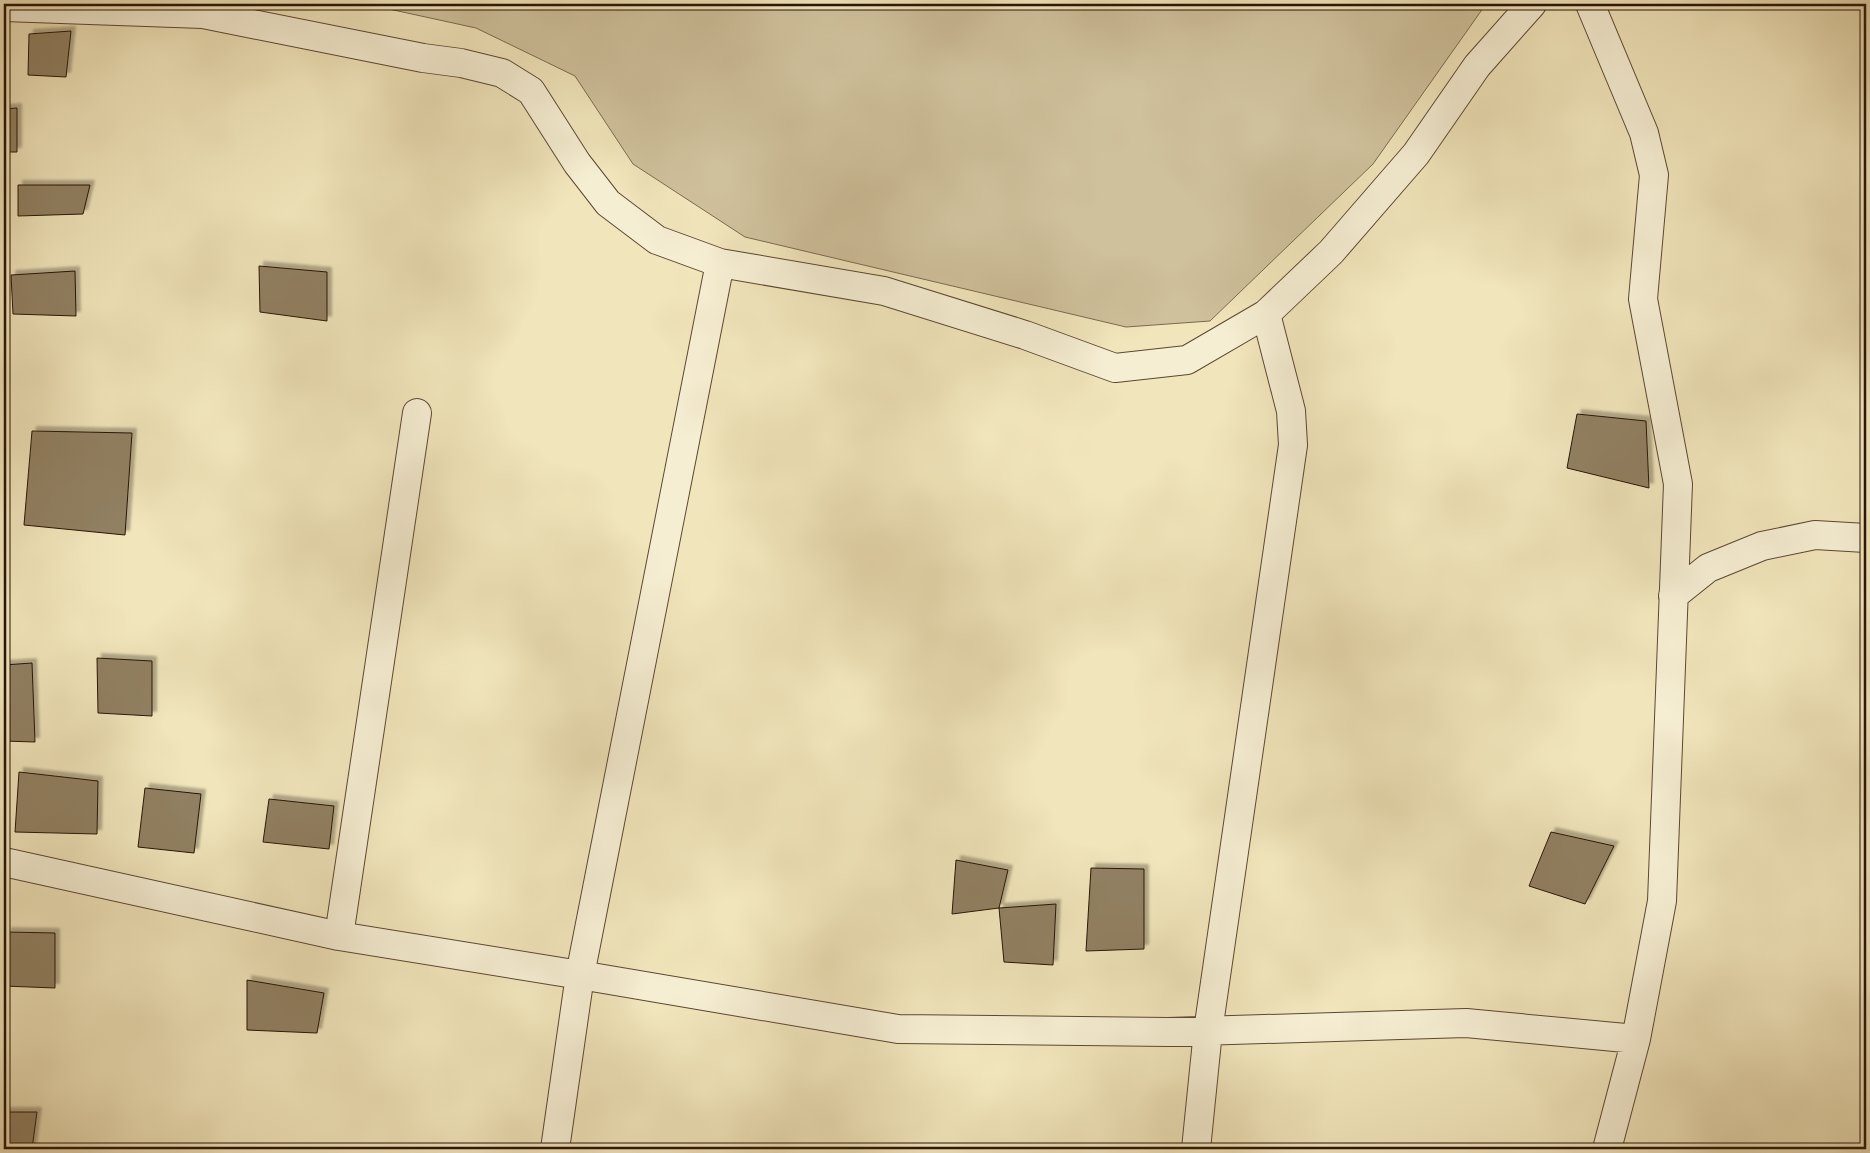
<svg xmlns="http://www.w3.org/2000/svg" width="1870" height="1153" font-family="Vollkorn,serif">
	<style>
		.green { fill: #cfc19c; stroke: #7c6a50 }
		.building { fill: #918163; stroke: #291404; filter: url(#shadow) }
		.lines { fill: none; stroke-linecap: round; stroke-linejoin: round }
		.minor-casing { stroke: #5b4832; stroke-width: 30 }
		.minor { stroke: #f6eed3; stroke-width: 28 }
	</style>
	<defs>
		<filter id="shadow"><feDropShadow dx="4.5" dy="-4.5" stdDeviation="1" flood-color="#0004"/></filter>
	</defs>
	<rect width="100%" height="100%" fill="#f1e5bb"/>
	<filter id="stains"><feTurbulence type="fractalNoise" baseFrequency=".004" numOctaves="4"/><feColorMatrix values="0 0 0 0 .2 0 0 0 0 .09 0 0 0 0 .02 0 0 0 .5 -.17"/></filter>
	<radialGradient id="worn" r=".72"><stop offset=".6" stop-color="#630" stop-opacity="0"/><stop offset="1" stop-color="#630" stop-opacity=".3"/></radialGradient>
	<path class="green" d="M 366,4 L 1486,4 L 1373,164 L 1210,321 L 1126,327 L 745,237 L 633,164 L 575,76 L 476,28 Z"/>
	<path class="building" d="M 71,31 L 66,77 L 28,75 L 29,34 Z
		M 17,108 L 17,152 L 4,152 L 4,109 Z
		M 18,185 L 90,185 L 83,214 L 18,216 Z
		M 259,266 L 327,272 L 327,321 L 260,312 Z
		M 75,271 L 76,316 L 13,314 L 11,275 Z
		M 1577,414 L 1646,421 L 1649,488 L 1567,468 Z
		M 32,431 L 132,433 L 125,535 L 24,525 Z
		M 97,658 L 152,661 L 152,716 L 98,713 Z
		M 32,663 L 35,742 L 4,741 L 4,665 Z
		M 19,772 L 98,781 L 97,834 L 15,832 Z
		M 145,788 L 201,794 L 194,853 L 138,847 Z
		M 269,799 L 334,806 L 329,849 L 263,842 Z
		M 1551,832 L 1614,846 L 1585,904 L 1529,886 Z
		M 956,860 L 1008,870 L 999,908 L 952,914 Z
		M 1091,868 L 1144,869 L 1144,949 L 1086,951 Z
		M 1056,904 L 1053,965 L 1004,962 L 999,908 Z
		M 7,932 L 55,933 L 55,988 L 4,986 L 4,958 Z
		M 247,980 L 324,993 L 317,1033 L 247,1030 Z
		M 4,1112 L 37,1112 L 32,1149 L 4,1149 Z"/>
	<g class="lines">
		<defs>
			<path id="minor" d="M 1590,4 L 1644,133 L 1654,175 L 1643,299 L 1678,484 L 1662,901 L 1636,1039 L 1607,1149
				M 4,7 L 203,14 L 423,58 L 461,63 L 502,73 L 531,91 L 577,163 L 608,203 L 657,240 L 720,263 L 884,291 L 1025,335 L 1115,368 L 1187,360 L 1266,314 L 1331,252 L 1416,154 L 1477,66 L 1532,4
				M 1673,596 L 1708,568 L 1762,546 L 1815,535 L 1866,538
				M 4,862 L 339,936 L 580,975 L 898,1029 L 1168,1032 L 1466,1023 L 1636,1039
				M 339,936 L 417,413
				M 555,1149 L 580,975 L 720,263
				M 1196,1149 L 1208,1031 L 1293,445 L 1291,411 L 1266,314"/>
		</defs>
		<use href="#minor" class="minor-casing"/>
		<use href="#minor" class="minor"/>
	</g>
	<rect width="1870" height="1153" fill="none" stroke="#f1e5bb" stroke-width="20"/>
	<rect x="5" y="5" width="1860" height="1143" fill="none" stroke="#291404" stroke-width="2.5"/>
	<rect x="10" y="10" width="1850" height="1133" fill="none" stroke="#291404"/>
	<rect width="100%" height="100%" filter="url(#stains)"/>
	<rect width="100%" height="100%" fill="url(#worn)"/>
</svg>
